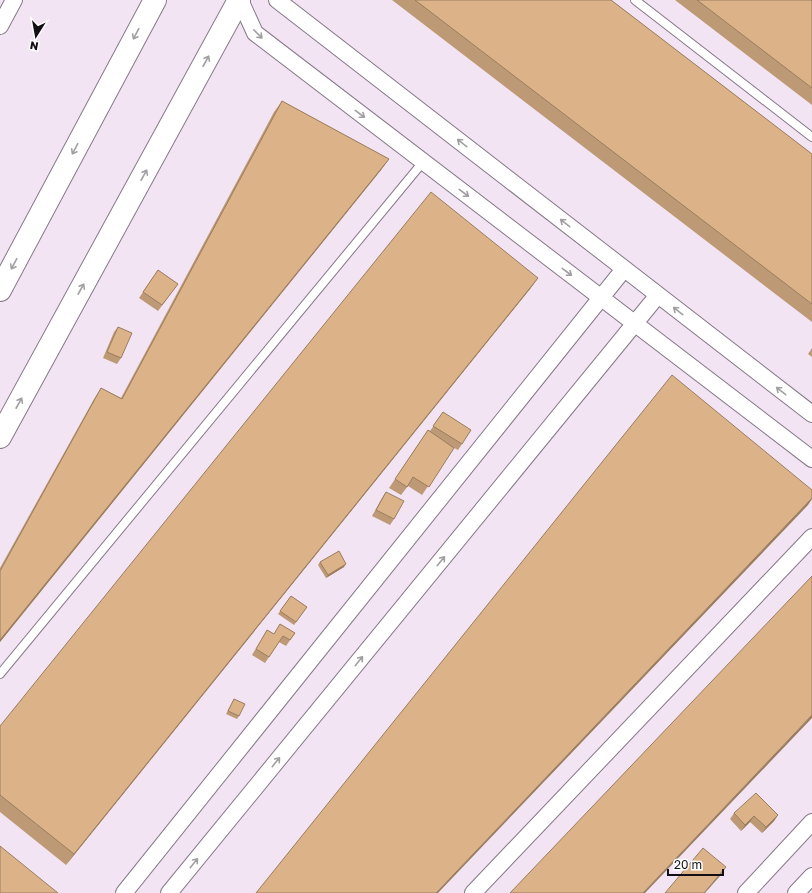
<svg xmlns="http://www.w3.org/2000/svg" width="812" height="893" font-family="'Golos Text',sans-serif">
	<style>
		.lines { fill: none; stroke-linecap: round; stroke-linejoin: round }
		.lane-casing { stroke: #867988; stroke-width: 10 }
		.street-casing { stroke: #867988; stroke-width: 18 }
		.secondary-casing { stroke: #867988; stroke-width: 24 }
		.lane { stroke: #fff; stroke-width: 8 }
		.street { stroke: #fff; stroke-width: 16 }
		.secondary { stroke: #fff; stroke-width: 22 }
		.wall { fill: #bd9a75 }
		.shaded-wall { fill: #9a7d5f }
		.building { fill: #dcb388; stroke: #9a7d5f }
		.oneway { stroke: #a19fa1 }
	</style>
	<rect width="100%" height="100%" fill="#f3e4f4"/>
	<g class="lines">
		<defs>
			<path id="lane" d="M 635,0 L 812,137
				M 0,674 L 423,162"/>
			<path id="street" d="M 240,0 L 255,33 L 812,459
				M 277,0 L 812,414
				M 0,26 L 14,0
				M 124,893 L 624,269
				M 169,893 L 658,295
				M 473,893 L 812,537
				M 746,893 L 812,822
				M 796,893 L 812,876"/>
			<path id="secondary" d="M 0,290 L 155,0
				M 0,437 L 239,0"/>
		</defs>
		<use href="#lane" class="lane-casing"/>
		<use href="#street" class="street-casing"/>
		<use href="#secondary" class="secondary-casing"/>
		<use href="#lane" class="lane"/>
		<use href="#street" class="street"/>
		<use href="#secondary" class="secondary"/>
	</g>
	<path class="wall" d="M 392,0 L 611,0 L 812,154 L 812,322 Z
		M 675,0 L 811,0 L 812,1 L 812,105 Z
		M 282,101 L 389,159 L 381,170 L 0,642 L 0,568 L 94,399 L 101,388 L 121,398 L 274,112 Z
		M 158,270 L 178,284 L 158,311 L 139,298 Z
		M 538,278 L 530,289 L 66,865 L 0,812 L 0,726 Z
		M 118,327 L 121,358 L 117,364 L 103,358 L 114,332 Z
		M 812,348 L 812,357 L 808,354 Z
		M 443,412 L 462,444 L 458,450 L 454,448 L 422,495 L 408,486 L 401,495 L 389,488 L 422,439 L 428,430 L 430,431 Z
		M 386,492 L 394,519 L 390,525 L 372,516 L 382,498 Z
		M 320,562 L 344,567 L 326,578 L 318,565 Z
		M 291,596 L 307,607 L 294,625 L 278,614 Z
		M 280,624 L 295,633 L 286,646 L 279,642 L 265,663 L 252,655 L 267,630 L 274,634 Z
		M 234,699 L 239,716 L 237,719 L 226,714 Z
		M 734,813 L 778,815 L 774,821 L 762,833 L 750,822 L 741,831 L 730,819 Z"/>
	<path class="shaded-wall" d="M 389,159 L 381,170 L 0,642 L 0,640 Z
		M 538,278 L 530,289 L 66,865 L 74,854 Z
		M 812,498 L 812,499 L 808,505 L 438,893 L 436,893 Z
		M 346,564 L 344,567 L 326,578 L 328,575 Z
		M 812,715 L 812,718 L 645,893 L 643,893 Z
		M 778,815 L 774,821 L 762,833 L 766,827 Z
		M 754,816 L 750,822 L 741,831 L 745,825 Z
		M 726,867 L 720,876 L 705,893 L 704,893 Z"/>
	<path class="building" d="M 415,0 L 611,0 L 812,154 L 812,304 Z
		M 697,0 L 811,0 L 812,1 L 812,88 Z
		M 282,101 L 389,159 L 0,640 L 0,571 L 101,388 L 122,399 Z
		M 431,192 L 538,278 L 74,854 L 0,795 L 0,726 Z
		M 158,270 L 178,284 L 162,305 L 143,292 Z
		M 118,327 L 132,333 L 121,358 L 107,352 Z
		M 672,375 L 812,490 L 812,498 L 436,893 L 256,893 Z
		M 443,412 L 471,430 L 462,444 L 433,426 Z
		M 428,430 L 454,448 L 429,487 L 413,477 L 407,487 L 395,479 Z
		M 386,492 L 404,501 L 394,519 L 376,510 Z
		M 339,551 L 346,564 L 328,575 L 320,562 Z
		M 812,576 L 812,715 L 643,893 L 510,893 Z
		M 291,596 L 307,607 L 296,622 L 280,611 Z
		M 280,624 L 295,633 L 290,640 L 283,636 L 269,657 L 256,649 L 267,630 L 274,634 Z
		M 234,699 L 245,704 L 239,716 L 228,711 Z
		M 756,793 L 778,815 L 766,827 L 754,816 L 745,825 L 734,813 Z
		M 0,846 L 58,893 L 0,893 Z
		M 703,848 L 726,867 L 704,893 L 665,893 Z"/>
	<defs><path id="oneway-shaft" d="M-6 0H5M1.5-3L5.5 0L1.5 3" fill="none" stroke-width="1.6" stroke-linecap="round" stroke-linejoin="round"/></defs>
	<g class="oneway">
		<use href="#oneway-shaft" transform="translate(136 34) rotate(118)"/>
		<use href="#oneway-shaft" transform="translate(258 34) rotate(45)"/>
		<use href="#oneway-shaft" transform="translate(206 61) rotate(-61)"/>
		<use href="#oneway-shaft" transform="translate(360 114) rotate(37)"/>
		<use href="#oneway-shaft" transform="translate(462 143) rotate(-142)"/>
		<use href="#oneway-shaft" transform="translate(75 149) rotate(118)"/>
		<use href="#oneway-shaft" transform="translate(144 175) rotate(-61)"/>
		<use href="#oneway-shaft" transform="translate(464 193) rotate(37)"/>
		<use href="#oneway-shaft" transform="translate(565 223) rotate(-142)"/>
		<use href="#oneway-shaft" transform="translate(14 264) rotate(118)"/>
		<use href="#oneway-shaft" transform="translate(567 272) rotate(37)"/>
		<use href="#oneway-shaft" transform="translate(81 289) rotate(-61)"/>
		<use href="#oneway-shaft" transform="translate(678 311) rotate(-142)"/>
		<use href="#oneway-shaft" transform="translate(781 391) rotate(-142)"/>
		<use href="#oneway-shaft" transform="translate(19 403) rotate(-61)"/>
		<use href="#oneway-shaft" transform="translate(441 561) rotate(-51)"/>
		<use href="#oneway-shaft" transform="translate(359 661) rotate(-51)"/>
		<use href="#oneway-shaft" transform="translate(276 762) rotate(-51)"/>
		<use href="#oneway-shaft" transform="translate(194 863) rotate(-51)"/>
	</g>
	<g transform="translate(36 36) rotate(191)" stroke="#ffffff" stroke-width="3" paint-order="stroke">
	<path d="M0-3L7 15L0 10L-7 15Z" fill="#140f15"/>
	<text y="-6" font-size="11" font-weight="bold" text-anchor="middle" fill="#140f15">N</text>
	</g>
	<path d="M668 869v6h55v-6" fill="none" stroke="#140f15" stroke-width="2"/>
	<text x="674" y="869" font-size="12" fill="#140f15" stroke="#ffffff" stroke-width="3" paint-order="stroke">20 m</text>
</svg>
